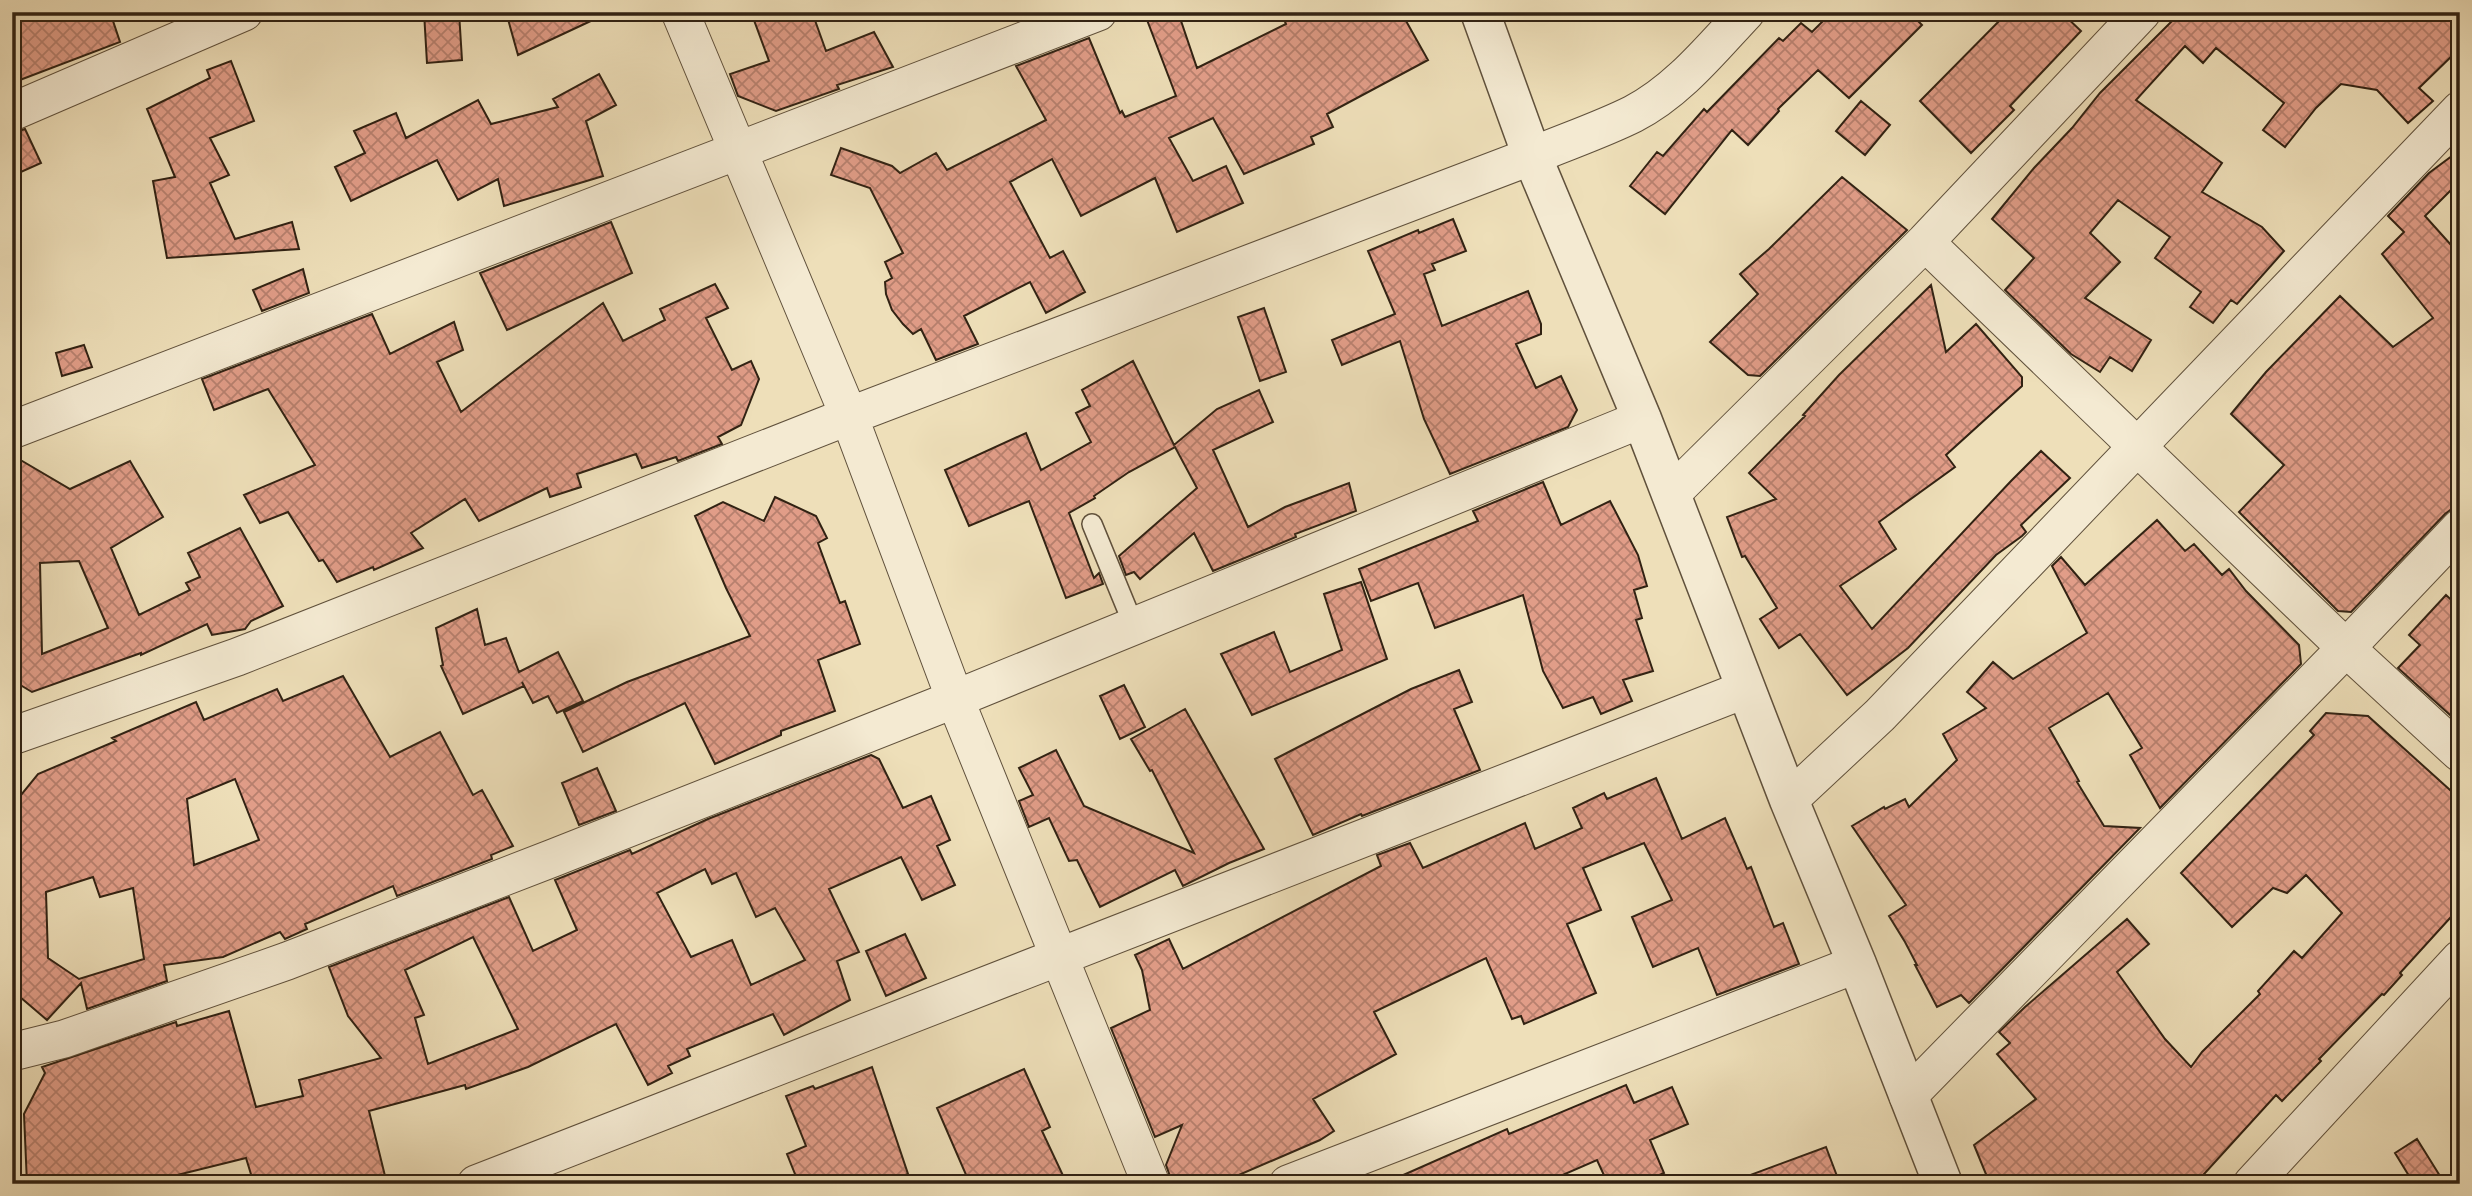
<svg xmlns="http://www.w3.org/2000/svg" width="2472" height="1196" font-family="'IM FELL French Canon',serif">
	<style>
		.building { fill: url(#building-cross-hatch); stroke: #312213; stroke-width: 2; fill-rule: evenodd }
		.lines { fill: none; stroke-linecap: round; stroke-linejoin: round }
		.service-casing { stroke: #60513c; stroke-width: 22 }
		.minor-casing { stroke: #60513c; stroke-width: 39 }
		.tertiary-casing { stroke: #60513c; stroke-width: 41 }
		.service { stroke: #f4ead2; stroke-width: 19 }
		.minor { stroke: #f4ead2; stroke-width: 37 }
		.tertiary { stroke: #f4ead2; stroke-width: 38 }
	</style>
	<defs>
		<pattern id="building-cross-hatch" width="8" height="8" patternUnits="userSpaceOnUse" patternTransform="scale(1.75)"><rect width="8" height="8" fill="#e19d88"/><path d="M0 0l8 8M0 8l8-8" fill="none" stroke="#b7806e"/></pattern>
	</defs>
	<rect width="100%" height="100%" fill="#eedfb9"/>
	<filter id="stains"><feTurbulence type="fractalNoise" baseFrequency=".00286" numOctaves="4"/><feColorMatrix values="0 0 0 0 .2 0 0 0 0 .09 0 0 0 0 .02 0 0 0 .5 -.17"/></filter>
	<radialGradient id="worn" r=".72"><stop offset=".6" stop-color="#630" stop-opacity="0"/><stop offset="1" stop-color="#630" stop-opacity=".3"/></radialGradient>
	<path class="building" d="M 12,12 L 110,12 L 120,42 L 12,83 Z
		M 424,12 L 459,12 L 462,60 L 427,63 Z
		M 506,12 L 610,12 L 518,55 Z
		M 751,12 L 812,12 L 826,51 L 874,32 L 893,67 L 837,85 L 839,89 L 776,111 L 738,96 L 730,74 L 769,61 Z
		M 1144,12 L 1178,12 L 1197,68 L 1286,24 L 1281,12 L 1401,12 L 1428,60 L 1327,114 L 1333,127 L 1311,137 L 1314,144 L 1244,174 L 1213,118 L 1169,138 L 1193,181 L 1226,166 L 1243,203 L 1177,232 L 1155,178 L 1081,216 L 1052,159 L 1010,182 L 1050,258 L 1063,251 L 1085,292 L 1046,313 L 1030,282 L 964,316 L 978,344 L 936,360 L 921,329 L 913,334 L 903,324 L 892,310 L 886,294 L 885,282 L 892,278 L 885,262 L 903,253 L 870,188 L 831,175 L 841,148 L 892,166 L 900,173 L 936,153 L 947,170 L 1046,120 L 1016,66 L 1089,38 L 1120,113 L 1122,111 L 1125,117 L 1176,96 Z
		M 1832,12 L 1909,12 L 1922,25 L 1849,98 L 1818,70 L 1778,109 L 1779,111 L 1748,145 L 1732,130 L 1665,214 L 1630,186 L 1657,152 L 1663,156 L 1704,109 L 1707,112 L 1779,38 L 1783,41 L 1801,23 L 1812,32 Z
		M 2008,12 L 2061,12 L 2081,31 L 2010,106 L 2014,110 L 1971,153 L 1920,101 Z
		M 2181,12 L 2460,12 L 2460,48 L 2419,88 L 2433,101 L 2408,123 L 2377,90 L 2341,84 L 2316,108 L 2285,147 L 2263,130 L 2284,103 L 2216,48 L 2203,63 L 2185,46 L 2136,100 L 2222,163 L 2202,192 L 2262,227 L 2284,251 L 2237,304 L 2231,300 L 2213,323 L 2190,307 L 2201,292 L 2155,258 L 2170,237 L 2118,200 L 2090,233 L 2120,262 L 2085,298 L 2151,340 L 2132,371 L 2110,357 L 2100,372 L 2071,354 L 2005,290 L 2034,258 L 1992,219 L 2034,168 L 2072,128 L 2100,93 Z
		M 231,61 L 254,121 L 210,138 L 229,175 L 210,183 L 235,239 L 292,222 L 299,249 L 167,258 L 153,181 L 175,177 L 147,109 L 210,78 L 207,70 Z
		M 599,74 L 616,105 L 586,121 L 603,176 L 504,206 L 498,179 L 458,200 L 437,160 L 351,201 L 335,167 L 365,153 L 354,131 L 396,113 L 406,138 L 478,100 L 491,124 L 558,107 L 553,99 Z
		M 1861,101 L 1890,125 L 1865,155 L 1836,131 Z
		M 25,129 L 41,163 L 12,176 L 12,133 Z
		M 2460,150 L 2460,181 L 2425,216 L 2460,255 L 2460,508 L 2453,508 L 2445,514 L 2351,612 L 2338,611 L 2239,512 L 2284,465 L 2231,414 L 2266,372 L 2340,296 L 2393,347 L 2433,318 L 2382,254 L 2404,232 L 2388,216 L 2429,173 Z
		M 1842,177 L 1907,230 L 1760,376 L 1748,375 L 1710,342 L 1758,294 L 1740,274 L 1769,249 Z
		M 1453,219 L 1466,251 L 1432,264 L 1435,270 L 1424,274 L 1442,326 L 1528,291 L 1541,324 L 1541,334 L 1516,344 L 1536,388 L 1561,376 L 1577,410 L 1568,427 L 1450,474 L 1424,419 L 1400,341 L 1342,365 L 1332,340 L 1395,314 L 1368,251 L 1418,230 L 1419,233 Z
		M 611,222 L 632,273 L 507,330 L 480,273 Z
		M 303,269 L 309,293 L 262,311 L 253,290 Z
		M 715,284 L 728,308 L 706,318 L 732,370 L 751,361 L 759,379 L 741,425 L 718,437 L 722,444 L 678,461 L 676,457 L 642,468 L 636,454 L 577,474 L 581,487 L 550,497 L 547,488 L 479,521 L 465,499 L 411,533 L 423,548 L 374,570 L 373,567 L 337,582 L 323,560 L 319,561 L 288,512 L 260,523 L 244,495 L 315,465 L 268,389 L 214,410 L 202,379 L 372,314 L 390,354 L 454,322 L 463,350 L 437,362 L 461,412 L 603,303 L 623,341 L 665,320 L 660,309 Z
		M 1931,285 L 1946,352 L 1976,324 L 2022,377 L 2022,386 L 1946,455 L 1955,467 L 1879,522 L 1896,549 L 1840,586 L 1872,629 L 2011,481 L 2041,451 L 2070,478 L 2021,525 L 2026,532 L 2022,536 L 1996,555 L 1908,648 L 1847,695 L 1800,634 L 1779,648 L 1760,619 L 1777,608 L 1745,556 L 1742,557 L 1727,517 L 1776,499 L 1749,473 L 1805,416 L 1803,415 L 1839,375 Z
		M 1264,308 L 1286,372 L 1260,381 L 1238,317 Z
		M 84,345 L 92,367 L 62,376 L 56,353 Z
		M 1133,361 L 1174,445 L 1217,409 L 1259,390 L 1273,422 L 1213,450 L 1248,527 L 1285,507 L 1349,483 L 1356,511 L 1295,534 L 1296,537 L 1213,571 L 1194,533 L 1140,579 L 1134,572 L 1126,575 L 1119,556 L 1197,488 L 1175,447 L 1129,472 L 1094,496 L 1095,498 L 1069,513 L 1094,578 L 1099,573 L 1103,584 L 1066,598 L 1029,501 L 969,526 L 945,470 L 1026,433 L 1041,470 L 1091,442 L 1076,413 L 1090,406 L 1082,390 Z
		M 12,455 L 70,489 L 130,461 L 163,517 L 111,548 L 139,615 L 190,590 L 186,583 L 200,577 L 188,553 L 240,528 L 283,606 L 251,621 L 245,629 L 212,635 L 207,624 L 141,655 L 141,653 L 32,692 L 12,680 ZM 79,561 L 108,628 L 42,654 L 40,563 Z
		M 1543,482 L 1561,525 L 1610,501 L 1638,555 L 1647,586 L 1634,590 L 1642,618 L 1636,620 L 1653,671 L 1623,680 L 1632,701 L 1601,714 L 1593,697 L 1563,708 L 1543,671 L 1523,595 L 1435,628 L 1418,583 L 1371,601 L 1359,569 L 1478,521 L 1473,511 Z
		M 775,497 L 816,516 L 827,538 L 818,543 L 840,603 L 845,601 L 860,644 L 818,660 L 835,711 L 781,731 L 781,735 L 715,764 L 685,703 L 583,752 L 564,712 L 627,682 L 750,636 L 726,588 L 695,516 L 723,502 L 764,521 Z
		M 2157,520 L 2185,551 L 2194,544 L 2222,575 L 2229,569 L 2246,591 L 2299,645 L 2301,664 L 2160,808 L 2130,755 L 2142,748 L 2108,693 L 2049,728 L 2079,781 L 2077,782 L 2104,826 L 2140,828 L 1969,1003 L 1961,995 L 1937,1007 L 1915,965 L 1917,965 L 1905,942 L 1889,916 L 1906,905 L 1852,826 L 1884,807 L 1885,809 L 1905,799 L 1909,807 L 1957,760 L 1943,734 L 1986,708 L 1967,692 L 1993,662 L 2013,679 L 2087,633 L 2052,566 L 2061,557 L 2085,585 Z
		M 1361,582 L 1387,659 L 1252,715 L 1221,654 L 1274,632 L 1290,672 L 1342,650 L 1324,594 Z
		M 2446,595 L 2460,608 L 2460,724 L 2398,668 L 2420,645 L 2409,635 Z
		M 477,609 L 485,645 L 506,638 L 519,672 L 558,652 L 583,701 L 557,713 L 548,696 L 533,703 L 522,682 L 524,686 L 463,714 L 441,666 L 443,665 L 436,628 Z
		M 1459,670 L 1472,702 L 1454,709 L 1480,770 L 1362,816 L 1361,814 L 1313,835 L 1275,759 L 1411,689 Z
		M 343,676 L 390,757 L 440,732 L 473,795 L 482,790 L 513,846 L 491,855 L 492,859 L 397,896 L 393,886 L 305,924 L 307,929 L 285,939 L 280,932 L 223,957 L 164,965 L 167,981 L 87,1009 L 81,983 L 47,1020 L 13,991 L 12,886 L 17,886 L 18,838 L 12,836 L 12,806 L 38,774 L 116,741 L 112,738 L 196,702 L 204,720 L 277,689 L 283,701 ZM 235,779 L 259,840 L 194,865 L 187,799 ZM 93,877 L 100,897 L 133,888 L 144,959 L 79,979 L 48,958 L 46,892 Z
		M 1124,685 L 1145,727 L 1120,739 L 1100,696 Z
		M 1185,709 L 1264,849 L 1229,863 L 1183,886 L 1175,870 L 1100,907 L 1077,860 L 1069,861 L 1049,818 L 1029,827 L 1019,801 L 1033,795 L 1019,768 L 1056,750 L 1084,806 L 1194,853 L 1152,770 L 1150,771 L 1131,739 Z
		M 2326,713 L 2368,716 L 2460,799 L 2460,907 L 2400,973 L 2402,975 L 2384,995 L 2382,994 L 2319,1059 L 2321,1061 L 2282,1101 L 2276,1095 L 2195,1184 L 1990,1184 L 1974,1145 L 2036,1099 L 1997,1054 L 2010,1043 L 1999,1032 L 2025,1007 L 2127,919 L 2149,944 L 2117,972 L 2165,1039 L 2191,1067 L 2202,1052 L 2260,994 L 2258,991 L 2294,951 L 2302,958 L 2342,913 L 2306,875 L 2287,893 L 2273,888 L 2232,927 L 2181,873 L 2314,735 L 2310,731 Z
		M 871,755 L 879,759 L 903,808 L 931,796 L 950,840 L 937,846 L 955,885 L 922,900 L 901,857 L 829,889 L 859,952 L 837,961 L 850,1000 L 784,1035 L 773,1014 L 687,1049 L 690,1056 L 668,1066 L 672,1073 L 648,1085 L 616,1024 L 528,1067 L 466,1089 L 465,1085 L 369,1111 L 387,1184 L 254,1184 L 246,1158 L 141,1184 L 27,1184 L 24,1114 L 45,1073 L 42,1067 L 176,1022 L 177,1026 L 229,1011 L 256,1107 L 303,1096 L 299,1080 L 381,1058 L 348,1016 L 329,967 L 509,897 L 533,951 L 577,930 L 555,880 L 630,850 L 632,854 L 708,819 ZM 705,869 L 712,884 L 736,873 L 756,917 L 775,908 L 805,960 L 751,985 L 732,940 L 691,957 L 657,893 ZM 473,937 L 518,1029 L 428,1064 L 415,1018 L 424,1015 L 405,970 Z
		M 597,768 L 616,811 L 579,825 L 562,783 Z
		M 1656,778 L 1682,839 L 1725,818 L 1747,869 L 1751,867 L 1774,927 L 1783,923 L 1799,964 L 1717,995 L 1698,948 L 1653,967 L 1632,917 L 1672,900 L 1644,843 L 1583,868 L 1601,910 L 1567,924 L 1596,993 L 1524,1024 L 1521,1016 L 1512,1019 L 1486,958 L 1374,1012 L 1396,1054 L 1313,1099 L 1334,1131 L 1320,1140 L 1218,1184 L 1184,1184 L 1171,1179 L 1166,1165 L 1182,1125 L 1155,1137 L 1111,1028 L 1150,1010 L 1142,970 L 1135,955 L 1169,939 L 1183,969 L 1381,866 L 1377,855 L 1410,843 L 1423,868 L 1525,823 L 1535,849 L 1582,828 L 1573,808 L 1604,793 L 1607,799 Z
		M 905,934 L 926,978 L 886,996 L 866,951 Z
		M 872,1067 L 908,1174 L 880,1184 L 799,1184 L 787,1154 L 806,1146 L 786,1096 L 813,1086 L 815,1089 Z
		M 1024,1069 L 1050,1127 L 1042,1131 L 1067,1184 L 970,1184 L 937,1108 Z
		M 1626,1085 L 1634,1103 L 1672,1087 L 1688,1124 L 1650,1140 L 1664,1173 L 1639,1184 L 1608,1184 L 1597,1160 L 1542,1184 L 1383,1184 L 1507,1129 L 1509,1134 Z
		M 2417,1139 L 2445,1184 L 2414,1184 L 2395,1153 Z
		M 1826,1147 L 1840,1184 L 1735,1184 L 1734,1181 Z"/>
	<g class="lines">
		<defs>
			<path id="service" d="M 1092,524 L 1134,626"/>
			<path id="minor" d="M 680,12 L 849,416 L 955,699 L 1151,1184
				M 12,112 L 244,12
				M 1925,242 L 2346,648 L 2460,753
				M 12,430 L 1098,12
				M 1671,494 L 1925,242 L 2142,12
				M 12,736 L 237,657 L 849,416 L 1532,156 C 1565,142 1601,130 1633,114 C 1678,91 1712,48 1746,12
				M 1789,800 L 1880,715 L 2460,110
				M 12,1052 L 64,1039 L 287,961 L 553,858 L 955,699 L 1642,419
				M 1908,1096 L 2346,648 L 2460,528
				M 476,1184 L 1746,689
				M 1288,1184 L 1857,964
				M 2252,1184 L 2460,959"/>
			<path id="tertiary" d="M 1480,12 L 1532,156 L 1642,419 L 1789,800 L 1857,964 L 1943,1184"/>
		</defs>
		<use href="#service" class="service-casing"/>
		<use href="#minor" class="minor-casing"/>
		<use href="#tertiary" class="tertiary-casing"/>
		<use href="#service" class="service"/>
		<use href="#minor" class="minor"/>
		<use href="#tertiary" class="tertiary"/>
	</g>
	<rect width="2472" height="1196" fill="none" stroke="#eedfb9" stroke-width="42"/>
	<rect x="14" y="14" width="2444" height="1168" fill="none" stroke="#312213" stroke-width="3.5"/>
	<rect x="21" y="21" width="2430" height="1154" fill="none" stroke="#312213" stroke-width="2"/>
	<rect width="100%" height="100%" filter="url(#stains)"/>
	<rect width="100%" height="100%" fill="url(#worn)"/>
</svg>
